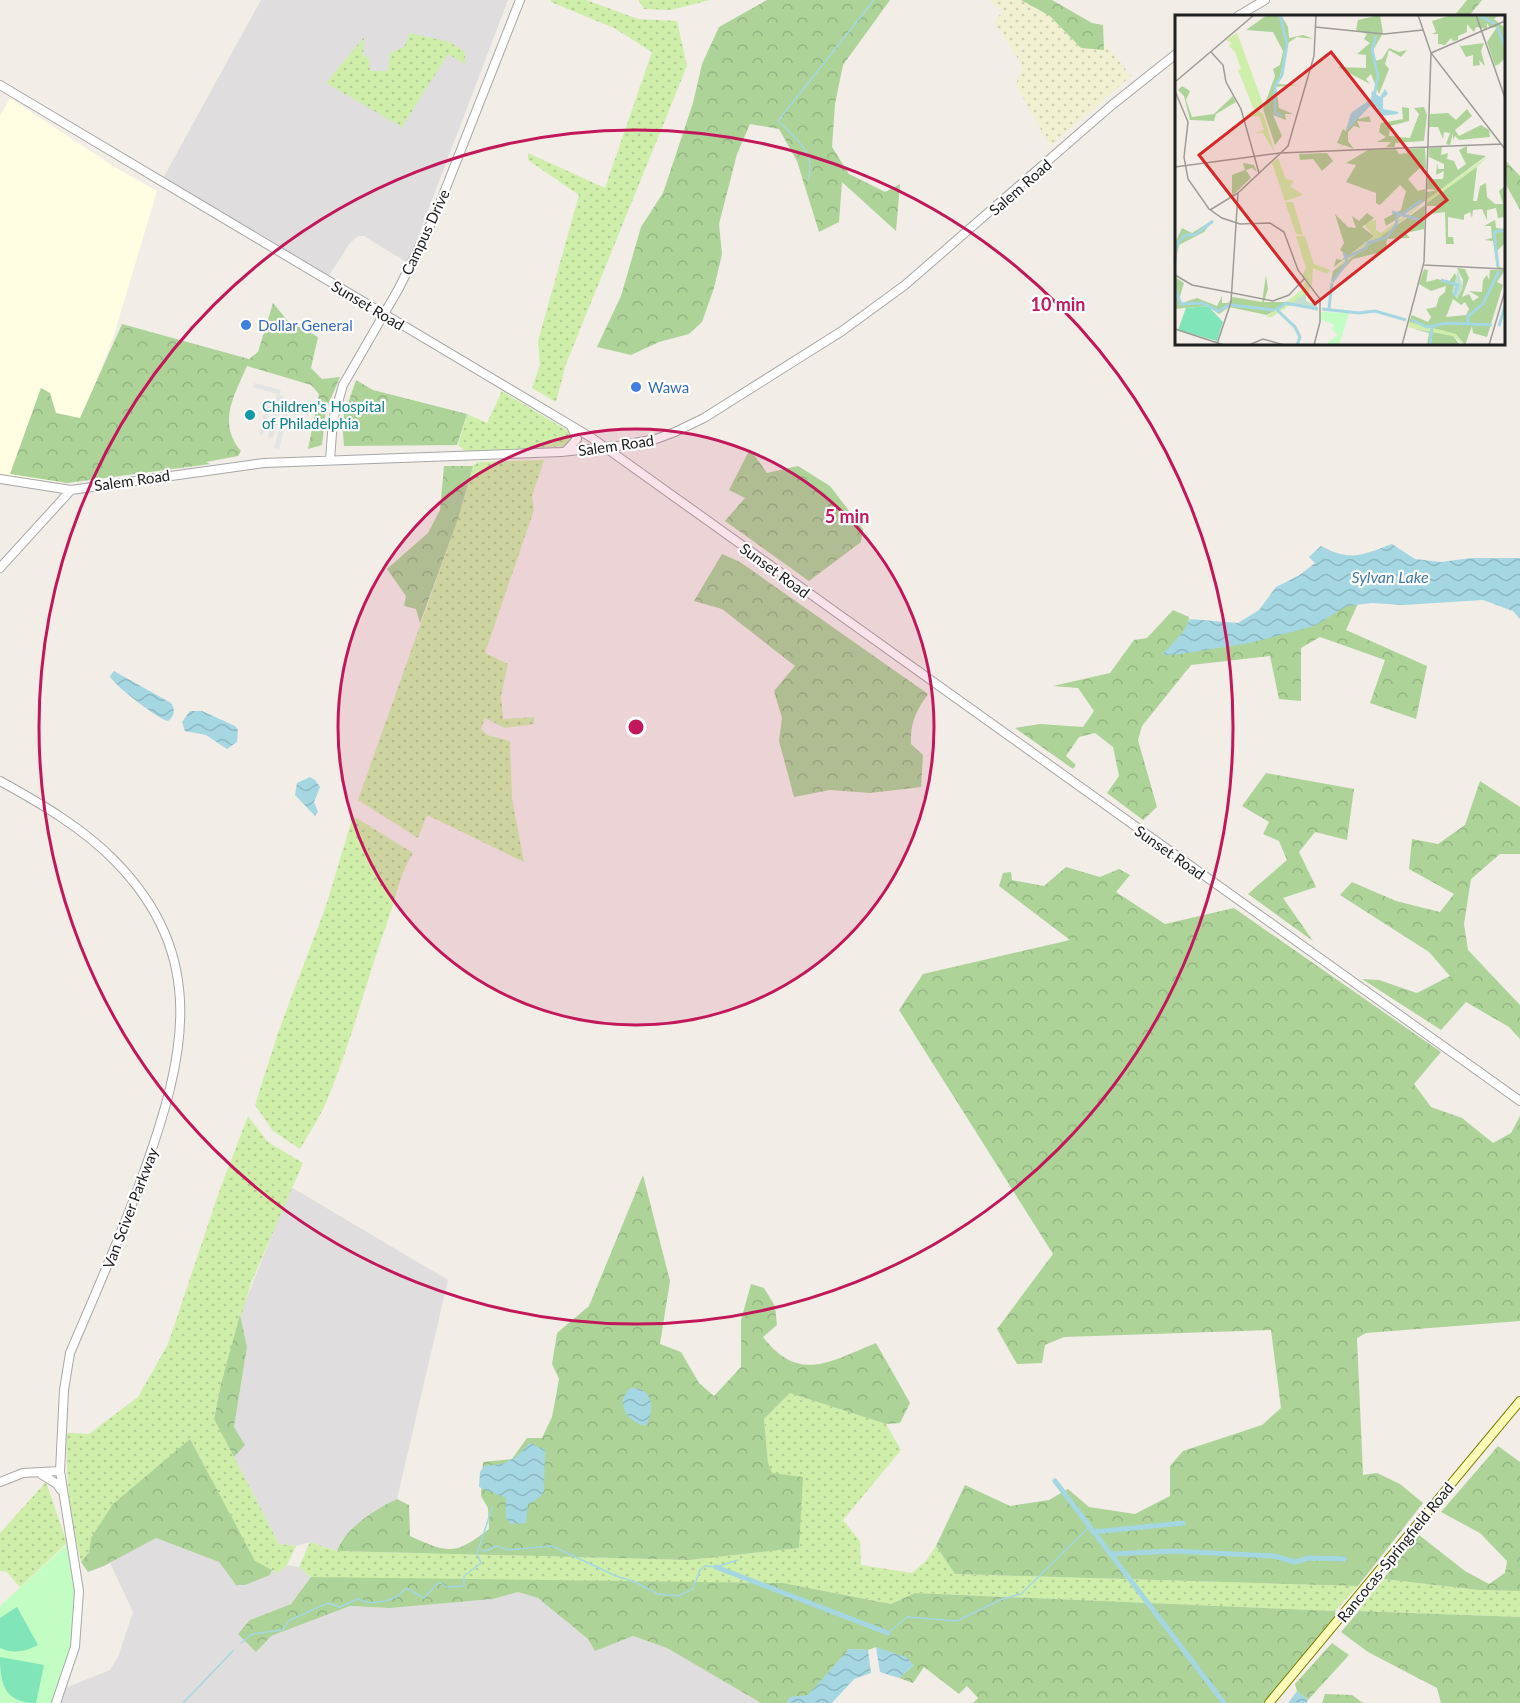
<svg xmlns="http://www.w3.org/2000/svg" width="1520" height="1703" font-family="Lato,sans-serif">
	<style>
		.residential { fill: #dfdddd }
		.education { fill: #fffde2 }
		.farmland { fill: url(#farmland-dots) }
		.grass { fill: url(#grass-dots) }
		.forest { fill: url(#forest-crowns) }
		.park { fill: #c2fdc3 }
		.pitch { fill: #80e5b8 }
		.parking { fill: #e4e4e4 }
		.water { fill: url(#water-waves) }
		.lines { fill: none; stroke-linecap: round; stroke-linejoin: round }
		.stream { stroke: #a4d7e2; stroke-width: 1.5 }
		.canal { stroke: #a4d7e2; stroke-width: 5 }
		.tertiary-casing { stroke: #a7a7a7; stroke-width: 10 }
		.secondary-casing { stroke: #797f00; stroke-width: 10 }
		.tertiary { stroke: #fff; stroke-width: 8 }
		.secondary { stroke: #fefdb8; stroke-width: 8 }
		.ring { fill: none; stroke: #c2185b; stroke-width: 3 }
		.shop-dot { fill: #3f7fe0; stroke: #fff; stroke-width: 2 }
		.culture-dot { fill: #0f9aa8; stroke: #fff; stroke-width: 2 }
		.labels { text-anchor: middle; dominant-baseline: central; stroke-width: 4.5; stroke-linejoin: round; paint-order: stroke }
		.street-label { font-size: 15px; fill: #202020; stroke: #fff }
		.shop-label { font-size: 15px; fill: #366cbe; stroke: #fff; text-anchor: start }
		.culture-label { font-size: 15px; fill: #0d838f; stroke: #fff; text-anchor: start }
		.water-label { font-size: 16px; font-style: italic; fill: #4079a7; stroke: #fff }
		.inset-river { fill: none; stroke: #a4d7e2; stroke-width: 3 }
		.inset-road { fill: none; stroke: #9e9b97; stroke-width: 1.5 }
		.view { fill: #d62828; fill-opacity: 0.15; stroke: #d62828; stroke-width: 3 }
		.inset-edge { fill: none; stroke: #202020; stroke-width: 3 }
		.centre { fill: #c2185b; stroke: #fff; stroke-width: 3 }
		.ring-label { font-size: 18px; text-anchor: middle; font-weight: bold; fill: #c2185b; stroke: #fff; stroke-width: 4.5; stroke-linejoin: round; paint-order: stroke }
	</style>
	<defs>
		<pattern id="farmland-dots" width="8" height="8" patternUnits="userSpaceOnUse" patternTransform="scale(1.5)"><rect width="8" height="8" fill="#f1f1d1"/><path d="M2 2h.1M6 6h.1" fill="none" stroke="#ceceb3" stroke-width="1.8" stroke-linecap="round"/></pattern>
		<pattern id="grass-dots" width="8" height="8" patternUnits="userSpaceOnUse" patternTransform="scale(1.5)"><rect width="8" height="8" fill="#cfeeaa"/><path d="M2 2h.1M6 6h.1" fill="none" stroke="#b1cc92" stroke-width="1.8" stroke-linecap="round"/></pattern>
		<pattern id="forest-crowns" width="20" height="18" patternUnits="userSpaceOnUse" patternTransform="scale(1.5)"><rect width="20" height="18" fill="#add399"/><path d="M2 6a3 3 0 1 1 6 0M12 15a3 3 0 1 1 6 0" fill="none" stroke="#95b584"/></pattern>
		<pattern id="water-waves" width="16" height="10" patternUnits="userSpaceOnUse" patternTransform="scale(1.5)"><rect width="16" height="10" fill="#a4d7e2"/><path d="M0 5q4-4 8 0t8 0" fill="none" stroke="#8db8c2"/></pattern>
	</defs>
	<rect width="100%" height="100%" fill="#f2ede6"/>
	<path class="residential" d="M 261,0 L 508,0 L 408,263 L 364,236 L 358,236 L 350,243 L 326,280 L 161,182 Z
		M 291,1187 L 448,1280 L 397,1499 L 386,1504 L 341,1540 L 337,1551 L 310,1542 L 296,1546 L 279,1544 L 234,1457 L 244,1445 L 234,1427 L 247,1347 L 240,1315 Z
		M 156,1538 L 219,1562 L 236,1585 L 245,1585 L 270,1575 L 272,1570 L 278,1573 L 287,1565 L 299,1567 L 311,1577 L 291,1604 L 250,1620 L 271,1636 L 350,1606 L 390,1608 L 493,1599 L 518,1592 L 538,1598 L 588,1639 L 595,1651 L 633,1636 L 667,1648 L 761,1703 L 56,1703 L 63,1689 L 110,1670 L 118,1657 L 133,1612 L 110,1563 Z"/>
	<path class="education" d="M 10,98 L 113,166 L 157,191 L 114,335 L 58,482 L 0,475 L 0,116 Z"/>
	<path class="farmland" d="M 989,0 L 1040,0 L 1081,44 L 1093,50 L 1104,43 L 1131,76 L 1050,146 L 1016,85 L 1022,65 L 994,22 L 1003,11 Z"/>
	<path class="grass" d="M 551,0 L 586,0 L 638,19 L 677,21 L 687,66 L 566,364 L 556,402 L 532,388 L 540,365 L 538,341 L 579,195 L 528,160 L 528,153 L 605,188 L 652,52 L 614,28 L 551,2 Z
		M 638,0 L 710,0 L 671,10 L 644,9 Z
		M 410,33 L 449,42 L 465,52 L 465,64 L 448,54 L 402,127 L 326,83 L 364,37 L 363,55 L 369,59 L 370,71 L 388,71 L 390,53 L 404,47 Z
		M 502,391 L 573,434 L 569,446 L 466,452 L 458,445 L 467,414 L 487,423 Z
		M 544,460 L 532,496 L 534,510 L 485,653 L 508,664 L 501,696 L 503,719 L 534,717 L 534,724 L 505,728 L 485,718 L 481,729 L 487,735 L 510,741 L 512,799 L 524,862 L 427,815 L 418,838 L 358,800 L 458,519 L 473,466 L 477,462 Z
		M 353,816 L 413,853 C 399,875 395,901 386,926 C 365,985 350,1047 325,1105 C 318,1120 308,1135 300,1149 L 273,1131 L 255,1105 L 279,1030 L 326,906 Z
		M 248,1116 L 268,1142 L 303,1163 L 251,1283 L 221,1384 L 214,1418 L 279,1544 L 296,1546 L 287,1565 L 278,1573 L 255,1562 L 190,1439 L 91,1538 L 89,1552 L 81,1562 C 71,1518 65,1478 67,1433 L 89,1434 L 138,1397 L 168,1344 L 219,1192 Z
		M 790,1393 L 886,1424 L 901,1450 L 843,1520 L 860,1541 L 861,1565 L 912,1573 L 926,1561 L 936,1546 L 955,1574 L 1358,1586 L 1335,1611 L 916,1593 L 891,1604 L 783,1583 L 366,1579 L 311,1577 L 299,1567 L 310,1542 L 337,1551 L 689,1560 L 799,1548 L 768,1463 L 764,1419 Z
		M 46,1482 L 67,1543 L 20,1587 L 7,1572 L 0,1571 L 0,1533 Z
		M 1383,1579 L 1479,1590 L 1520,1591 L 1520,1617 L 1359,1611 L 1367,1597 Z"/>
	<path class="forest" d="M 767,0 L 890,0 L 843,65 L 835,104 L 832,147 L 849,174 L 885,192 L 900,184 L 896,231 L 842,182 L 839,222 L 819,232 L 797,161 L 779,129 L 750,124 L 737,154 L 719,224 L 722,254 L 714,288 L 702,322 L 689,334 L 659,342 L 631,355 L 597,347 L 621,296 L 641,227 L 663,193 L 693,103 L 702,64 L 719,27 Z
		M 1021,0 L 1052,0 L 1092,23 L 1103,25 L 1104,50 L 1081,48 L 1050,16 Z
		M 1467,0 L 1482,0 L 1469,16 L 1454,16 Z
		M 1504,159 L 1520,176 L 1520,210 L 1504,181 Z
		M 273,303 L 287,320 L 318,337 L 311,368 L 322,379 L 340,377 L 326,410 L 322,445 L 308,449 L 319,394 L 311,385 L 247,366 C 234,396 217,423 241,451 L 238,456 L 206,462 L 210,464 L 67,483 L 10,474 L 41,388 L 50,393 L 56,413 L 80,418 L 122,324 L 249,359 L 258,352 Z
		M 356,380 L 373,390 L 467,414 L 457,445 L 344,446 L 342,421 Z
		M 750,449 L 767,473 L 798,466 L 830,486 L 863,529 L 861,542 L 809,581 L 725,521 L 745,498 L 729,490 Z
		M 444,466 L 473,466 L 458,519 L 420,623 L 416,609 L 404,606 L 406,596 L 387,569 L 428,533 L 440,510 Z
		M 722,554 L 740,562 L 928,694 C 916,711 910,723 911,744 L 923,755 L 921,787 L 870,793 L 830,790 L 794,797 L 779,741 L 782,718 L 774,691 L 795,666 L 722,609 L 694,601 Z
		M 1360,599 L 1346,630 L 1427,666 L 1416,719 L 1370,703 L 1385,660 L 1320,637 L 1301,648 L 1301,701 L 1279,699 L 1270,656 L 1191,665 L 1142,726 L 1138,740 L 1157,807 L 1143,820 L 1107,793 L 1119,776 L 1113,747 L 1095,733 L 1079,737 L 1066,756 L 1076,765 L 1073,769 L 1015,728 L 1040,724 L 1083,727 L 1094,711 L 1078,688 L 1053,686 L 1110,673 L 1134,640 L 1147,638 L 1173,610 L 1189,617 L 1186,647 Z
		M 1266,773 L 1354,789 L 1347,840 L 1315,832 L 1299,852 L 1316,887 L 1283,898 L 1313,941 L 1248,894 L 1287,860 L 1279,841 L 1263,834 L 1269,822 L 1242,806 Z
		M 1480,781 L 1520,807 L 1520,854 L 1500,854 L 1471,879 L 1464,924 L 1468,950 L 1520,1005 L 1520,1039 L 1509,1027 L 1466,1002 L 1441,1030 L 1362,979 L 1379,980 L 1417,993 L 1450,976 L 1429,952 L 1340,895 L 1352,882 L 1396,901 L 1440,912 L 1454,894 L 1409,869 L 1412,839 L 1438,844 L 1465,825 Z
		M 1066,867 L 1100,877 L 1119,869 L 1130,875 L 1116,892 L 1165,924 L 1234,908 L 1441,1052 L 1414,1084 L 1431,1107 L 1462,1118 L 1493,1143 L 1511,1133 L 1520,1116 L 1520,1321 L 1366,1333 L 1357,1338 L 1363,1475 L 1377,1473 L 1400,1484 L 1423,1503 L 1358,1586 L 955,1574 L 936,1546 L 965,1485 L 1010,1506 L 1049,1500 L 1068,1489 L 1089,1507 L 1135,1514 L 1170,1496 L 1170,1466 L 1183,1451 L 1262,1425 L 1281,1408 L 1271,1330 L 1064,1337 L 1045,1345 L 1042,1363 L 1017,1364 L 997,1329 L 1053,1254 L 899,1010 L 923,974 L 1070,940 L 999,886 L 1003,873 L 1011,872 L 1012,880 L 1044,886 Z
		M 643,1175 L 670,1281 L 660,1344 L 681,1352 L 699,1383 L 714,1396 L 741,1367 L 741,1320 L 751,1284 L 764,1288 L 775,1306 L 777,1325 L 763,1337 C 799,1384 831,1361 876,1343 L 910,1403 L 900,1423 L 886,1424 L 790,1393 L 764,1419 L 768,1463 L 772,1473 L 803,1477 L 799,1548 L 689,1560 L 337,1551 C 344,1529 377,1508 397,1499 L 409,1505 L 410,1536 C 449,1554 455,1555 489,1529 L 488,1508 L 481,1496 L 483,1462 L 512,1459 L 527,1438 L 542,1438 L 552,1417 L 559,1379 L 552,1364 L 557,1333 L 589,1306 Z
		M 240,1315 L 247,1347 L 234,1427 L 245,1445 L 234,1457 L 214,1419 L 221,1384 Z
		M 190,1439 L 255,1561 L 272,1570 L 270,1575 L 245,1585 L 236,1585 L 219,1562 L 156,1538 L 104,1566 L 88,1572 L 81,1562 L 89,1552 L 91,1538 L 113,1504 Z
		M 1498,1446 L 1520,1462 L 1520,1591 L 1479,1590 L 1383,1579 L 1419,1535 L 1465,1571 L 1489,1584 L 1505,1573 L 1507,1561 L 1480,1533 L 1441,1512 Z
		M 311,1577 L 783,1583 L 891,1604 L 915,1593 L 1335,1611 L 1336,1616 L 1264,1703 L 973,1703 L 978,1698 L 967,1686 L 959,1694 L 924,1667 L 913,1683 L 899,1678 L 914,1665 L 876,1647 L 868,1650 L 849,1649 L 808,1696 L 791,1697 L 786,1703 L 761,1703 L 667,1648 L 633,1636 L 595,1651 L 588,1639 L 538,1598 L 518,1592 L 493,1599 L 390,1608 L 350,1606 L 271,1636 L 256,1652 L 238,1634 L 250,1620 L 291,1604 Z
		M 1359,1611 L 1520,1617 L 1520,1703 L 1441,1703 L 1437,1688 L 1368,1652 L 1341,1632 Z
		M 1332,1643 L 1349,1655 L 1308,1700 L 1297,1691 L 1295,1684 Z
		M 1325,1694 L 1352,1695 L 1363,1703 L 1322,1703 Z"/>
	<path class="park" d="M 72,1540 L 78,1631 L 55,1703 L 0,1703 L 0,1606 Z"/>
	<path class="pitch" d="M 17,1607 L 38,1645 C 25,1652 13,1654 0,1648 L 0,1618 Z
		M 0,1657 L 44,1665 L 36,1703 C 5,1703 0,1684 0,1657 Z"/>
	<path class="parking" d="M 254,383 L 281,390 L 279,395 L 284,397 L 273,438 L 268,437 L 277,394 L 253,387 Z
		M 267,402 L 271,403 L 263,435 L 259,434 Z
		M 284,409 L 289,411 L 279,449 L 274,448 Z"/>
	<path class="water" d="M 1392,544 L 1415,559 L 1441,562 L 1471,558 L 1520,558 L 1520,619 L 1513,611 L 1483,600 L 1403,605 L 1372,603 L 1347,606 L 1314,626 L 1250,643 L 1181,654 L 1162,655 L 1183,632 L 1190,619 L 1238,623 L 1259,610 L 1276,587 L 1298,576 L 1315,563 L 1309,557 L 1321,546 C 1351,562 1362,555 1392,544 Z
		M 114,671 L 171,703 C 176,710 174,717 168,721 C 160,720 113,685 110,676 Z
		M 190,711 L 202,711 L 235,726 L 238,730 L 237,742 L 227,749 L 206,735 L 185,731 L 182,722 Z
		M 310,777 L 315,780 L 320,787 L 314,802 L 318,812 L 315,816 L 295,795 L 297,783 Z
		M 630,1388 C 653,1386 656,1411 645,1426 C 632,1422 621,1413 623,1398 Z
		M 530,1443 L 545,1450 L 544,1491 L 539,1498 L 528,1504 L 526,1523 L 511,1524 L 506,1518 L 506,1498 L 479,1487 L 480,1472 L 484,1466 L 502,1464 L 515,1458 Z
		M 876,1647 L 906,1657 L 914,1665 L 899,1678 L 880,1672 Z
		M 849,1649 L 868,1650 L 871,1673 L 854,1679 L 832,1703 L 786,1703 L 790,1697 L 808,1695 Z
		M 1297,1691 L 1308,1700 L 1306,1703 L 1288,1703 Z"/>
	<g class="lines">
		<path class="stream" d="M 808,180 C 817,154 795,137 778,121 L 874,0
			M 481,1550 L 486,1551 L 496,1546 L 508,1550 L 552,1546 L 616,1576 L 635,1582 L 658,1594 L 678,1596 L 693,1589 L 700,1570 L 705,1566 L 716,1567 L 738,1560
			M 888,1633 L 907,1617 L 957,1621 L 1002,1599 L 1021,1594 L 1089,1527
			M 241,1643 L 252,1634 L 282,1630 L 290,1620 L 328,1603 L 340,1607 L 358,1599 L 369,1603 L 386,1601 L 398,1596 L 406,1588 L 424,1598 L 439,1582 L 446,1587 L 464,1586 L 464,1576 L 481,1563 L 477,1554 L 492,1508
			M 183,1703 L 233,1651"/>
		<path class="canal" d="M 1055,1481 L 1224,1703
			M 1093,1532 L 1183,1523
			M 1110,1554 L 1173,1551 L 1274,1556 L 1295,1562 L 1309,1558 L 1345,1559
			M 716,1567 L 888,1633"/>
		<defs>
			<path id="tertiary" d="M 1238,16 L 1265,0
				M 0,85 L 592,438 L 1520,1101
				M 566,451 L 577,439 L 572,428
				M 330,460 L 333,420 L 343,385 L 399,288 L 436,213 L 520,0
				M 0,479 L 71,490 L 264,463 L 561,452 L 618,446 L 656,439 L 675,432 L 704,418 L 842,331 L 905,285 L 1112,105 L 1176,54
				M 0,568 L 71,490
				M 0,781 C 40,803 83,828 115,861 C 209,957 185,1056 145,1169 C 123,1232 96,1292 70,1353 L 64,1390 L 60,1471 L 79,1591 L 75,1647 L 56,1703
				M 41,1474 L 57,1484 L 61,1490
				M 0,1482 L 23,1473 L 60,1471"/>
			<path id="secondary" d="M 1269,1703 L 1520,1401"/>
		</defs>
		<use href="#tertiary" class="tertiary-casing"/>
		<use href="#secondary" class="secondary-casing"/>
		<use href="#tertiary" class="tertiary"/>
		<use href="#secondary" class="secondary"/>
	</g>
	<circle cx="636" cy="727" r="298" fill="#c2185b" fill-opacity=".12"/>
	<g class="ring">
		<circle cx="636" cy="727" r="298"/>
		<circle cx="636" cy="727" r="597"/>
	</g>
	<g class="shop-dot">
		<circle cx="246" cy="325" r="6"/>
		<circle cx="636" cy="387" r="6"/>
	</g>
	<circle class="culture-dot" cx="250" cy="415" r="6"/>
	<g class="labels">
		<g class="street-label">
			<text transform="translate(1020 187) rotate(-41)">Salem Road</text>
			<text transform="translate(425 232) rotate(-65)">Campus Drive</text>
			<text transform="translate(368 305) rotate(31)">Sunset Road</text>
			<text transform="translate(616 445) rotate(-8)">Salem Road</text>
			<text transform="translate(132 480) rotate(-8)">Salem Road</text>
			<text transform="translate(775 570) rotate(36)">Sunset Road</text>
			<text transform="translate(1170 852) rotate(35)">Sunset Road</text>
			<text transform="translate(130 1208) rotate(-69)">Van Sciver Parkway</text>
			<text transform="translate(1395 1552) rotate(-51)">Rancocas-Springfield Road</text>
		</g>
		<g class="shop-label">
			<text x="258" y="325">Dollar General</text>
			<text x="648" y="387">Wawa</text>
		</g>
		<g class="culture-label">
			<text x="262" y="406">Children's Hospital<tspan x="262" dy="17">of Philadelphia</tspan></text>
		</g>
		<g class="water-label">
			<text x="1390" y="576">Sylvan Lake</text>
		</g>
	</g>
	<g transform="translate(1175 15)">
		<rect width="330" height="330" fill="#f2ede6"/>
		<path d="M 62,18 L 88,89 L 81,97 L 70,100 L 79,95 L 63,55 L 66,54 L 60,37 L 54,31 L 57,28 L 51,25 ZM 84,96 L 88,99 L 100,138 L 88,118 L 80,118 L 89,115 L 84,101 L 71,102 ZM 312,142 L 302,152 L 252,188 L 252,184 ZM 103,143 L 111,164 L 119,166 L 115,171 L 128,180 L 110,186 L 97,148 ZM 250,186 L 211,219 L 157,256 L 199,221 L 188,208 L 201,205 L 201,215 L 206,218 ZM 110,187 L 118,187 L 128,220 L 121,219 ZM 121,221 L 130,221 L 139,249 L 155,255 L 152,259 L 138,253 L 137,271 L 127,261 L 131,253 ZM 129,266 L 135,270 L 134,277 L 97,302 L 91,302 L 128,274 ZM 234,307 L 281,319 L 289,330 L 278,321 L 233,312 Z" fill="#cfeeaa"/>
		<path d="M 92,0 L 106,0 L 113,12 L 114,23 L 128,20 L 139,24 L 122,22 L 113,28 L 103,69 L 123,70 L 101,72 L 104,93 L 118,99 L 110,99 L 111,105 L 98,100 L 107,121 L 100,130 L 88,94 L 100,61 L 98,54 L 105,50 L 108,36 L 98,17 L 71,15 ZM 205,0 L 208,18 L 197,37 L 200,46 L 207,44 L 214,33 L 224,37 L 232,35 L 226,42 L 214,35 L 210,49 L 214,54 L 204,79 L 196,59 L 191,64 L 195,69 L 163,52 L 191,53 L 191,40 L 182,39 L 195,28 L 189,24 L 192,19 L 181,15 L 183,5 ZM 277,0 L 324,0 L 319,4 L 330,13 L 330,43 L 324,49 L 320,51 L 312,27 L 322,12 L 315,13 L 312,8 L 312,14 L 301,12 L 299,17 L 292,9 L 292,17 L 283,21 L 283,25 L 278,26 L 276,23 L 270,30 L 263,29 L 263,19 L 257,19 L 261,17 L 257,6 ZM 283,27 L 286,31 L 309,28 L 306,36 L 310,51 L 304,45 L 305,50 L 298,51 L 298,40 L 291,42 ZM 7,71 L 15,76 L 11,85 L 17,102 L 39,99 L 58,81 L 61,87 L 41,99 L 39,106 L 15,105 L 9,81 L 3,75 ZM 227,92 L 234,93 L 234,106 L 215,111 L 214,121 L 235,123 L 244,99 L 239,93 L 249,92 L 252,100 L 249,126 L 220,128 L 220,132 L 211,132 L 216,127 L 202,127 L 211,122 L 204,117 L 206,108 L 228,104 ZM 292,94 L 297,101 L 280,115 L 284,121 L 306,110 L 314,115 L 315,122 L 284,125 L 280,121 L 278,125 L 278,118 L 275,130 L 271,129 L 275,118 L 269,117 L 268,124 L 263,112 L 254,112 L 255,99 L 273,98 L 281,105 ZM 183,100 L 184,104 L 194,101 L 196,107 L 182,106 L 185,113 L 179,111 L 173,117 L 173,126 L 179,134 L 169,130 L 162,135 L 168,130 L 162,128 L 168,114 L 171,116 ZM 292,131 L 292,138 L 311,141 L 261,178 L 252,184 L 252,177 L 262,175 L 252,174 L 253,164 L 268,164 L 269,156 L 261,160 L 262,148 L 263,154 L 269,154 L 269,149 L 254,142 L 254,133 L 267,132 L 266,140 L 273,138 L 272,144 L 279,146 L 283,155 L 291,149 L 284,135 ZM 250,133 L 251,154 L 246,152 L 233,164 L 243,176 L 250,174 L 250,186 L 211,211 L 209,204 L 226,195 L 231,176 L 225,170 L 205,190 L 201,188 L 201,178 L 171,167 L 181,150 L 171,148 L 193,135 L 221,134 L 224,139 L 232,138 L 232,134 ZM 152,138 L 158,146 L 147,156 L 138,144 L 125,145 L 124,139 ZM 68,148 L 79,150 L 82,157 L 77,153 L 71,155 L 76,163 L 57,181 L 57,160 L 70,155 ZM 302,152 L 298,186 L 302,186 L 305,171 L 311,168 L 312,182 L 320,189 L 328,189 L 324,176 L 330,171 L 330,202 L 323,203 L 321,193 L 312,195 L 312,205 L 307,194 L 298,195 L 297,203 L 295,197 L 289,200 L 289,205 L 273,202 L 273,222 L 278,222 L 279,229 L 271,229 L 270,197 L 255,199 L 265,191 L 252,191 L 252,188 ZM 250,190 L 249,214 L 231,218 L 235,223 L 212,224 L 211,236 L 178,244 L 156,267 L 158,256 ZM 192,198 L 199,203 L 187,212 L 199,221 L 159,252 L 161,244 L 167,245 L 171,240 L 165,235 L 169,228 L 160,199 L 173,212 L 181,213 L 177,201 L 184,206 ZM 38,205 L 29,217 L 4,230 L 0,249 L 0,228 L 7,213 L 17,218 ZM 320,205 L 321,213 L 330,214 L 330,228 L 322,236 L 324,252 L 330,253 L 322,253 L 318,226 L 309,225 L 317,223 L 316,211 L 309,211 ZM 282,253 L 290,254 L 294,263 L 287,282 L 294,279 L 298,286 L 304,282 L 294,276 L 307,277 L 308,265 L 312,260 L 314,265 L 315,255 L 330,255 L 322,267 L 328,270 L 312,322 L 298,318 L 297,311 L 290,330 L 281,319 L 234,307 L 237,300 L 253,307 L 256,302 L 251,294 L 261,292 L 264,282 L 270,277 L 271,271 L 256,276 L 244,269 L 249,254 L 253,255 L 251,267 L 263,264 L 273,268 L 280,258 L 287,276 L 288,265 ZM 278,284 L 286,290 L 290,287 L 294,294 L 291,300 L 271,302 ZM 91,260 L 93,274 L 89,287 L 114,287 L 92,300 L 54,292 L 44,299 L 33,291 L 0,294 L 0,262 L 9,268 L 4,285 L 7,288 L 22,283 L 42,291 L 47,281 L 47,288 L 53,288 L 58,282 L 87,287 ZM 236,313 L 278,321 L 285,330 L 252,330 L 254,318 Z" fill="#add399" fill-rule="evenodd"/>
		<path d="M 283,255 L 288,273 L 282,284 L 277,277 ZM 131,278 L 131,286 L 142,290 L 142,296 L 125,290 L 112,291 Z" fill="#c2e1d1"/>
		<path d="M 145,297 L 174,298 L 164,330 L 151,329 L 163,320 L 157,314 L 159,309 L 146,305 Z" fill="#c2fdc3"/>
		<path d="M 33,291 L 48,307 L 42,326 L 3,315 L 11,293 Z" fill="#80e5b8"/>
		<path d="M 210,74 L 213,79 L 208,83 L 208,94 L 224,97 L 222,99 L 207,101 L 201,91 L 194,92 L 170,118 L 176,98 L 196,84 L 197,76 L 205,82 Z" fill="#a4d7e2"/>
		<path class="inset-river" d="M 105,0 L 112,29 L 107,60 L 100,71 L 100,98 L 107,101M 304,0 L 320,9M 322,12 L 330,31M 199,82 L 203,61 L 197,34 L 201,21M 217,197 L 249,206M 226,200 L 247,185M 212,222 L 221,210 L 223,199M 193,228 L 212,222M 172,242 L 191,233 L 194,226M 0,248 L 1,230 L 9,221 L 21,219 L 38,206M 323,252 L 319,217 L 330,215M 266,265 L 283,270 L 279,281M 157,267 L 172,247 L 169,238M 0,274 L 6,289 L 28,288 L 43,296 L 54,290M 56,290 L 100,295M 154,293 L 157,268M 147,294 L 184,298 L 200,296 L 231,305M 101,295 L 111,288 L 143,294M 102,295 L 120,312 L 125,322 L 122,330M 237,305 L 252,312 L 273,308 L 317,310M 293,309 L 293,301 L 308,289 L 324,256M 324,311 L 330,291M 255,330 L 257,312"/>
		<path class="inset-road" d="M 243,0 L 256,38 L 330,134M 301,0 L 330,83M 140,12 L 209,19 L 248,15M 36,37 L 48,50 L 51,67 L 66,94 L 84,158M 256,38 L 330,6M 0,67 L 79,0M 0,76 L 13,107 L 9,142 L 13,164 L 34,194 L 47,203 L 65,209 L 95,208 L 109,217 L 123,255 L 145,284 L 145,307 L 139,330M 0,152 L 105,138 L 326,129M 35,195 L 63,178 L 113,131 L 139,41 L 141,0M 249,250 L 330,254M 0,260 L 17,270 L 98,286 L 114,280 L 129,264M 0,314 L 49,330M 42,329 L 56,287 L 63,178M 74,330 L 88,324 L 109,330M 227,330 L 249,247 L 256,38M 314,330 L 330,276"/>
		<path class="view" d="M 156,37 L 272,185 L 140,289 L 24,140 Z"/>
		<rect width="330" height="330" class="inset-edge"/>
	</g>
	<circle cx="636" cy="727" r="9" class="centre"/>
	<g class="ring-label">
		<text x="1058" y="311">10 min</text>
		<text x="847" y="523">5 min</text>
	</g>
</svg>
